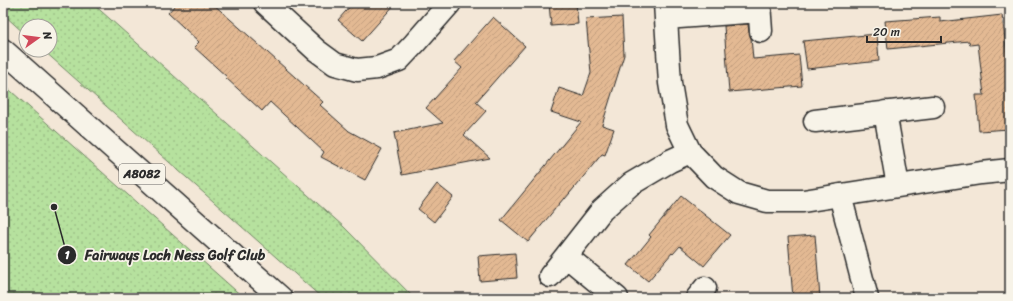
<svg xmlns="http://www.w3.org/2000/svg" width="1013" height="301" font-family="Sriracha,sans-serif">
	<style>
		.grass { fill: url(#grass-dots); stroke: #708664 }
		.building { fill: url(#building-hatch); stroke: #2b2b2b }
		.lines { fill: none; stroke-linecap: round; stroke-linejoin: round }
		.minor-casing { stroke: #2b2b2b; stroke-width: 25 }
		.major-casing { stroke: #2b2b2b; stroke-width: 25 }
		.minor { stroke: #f7f3e8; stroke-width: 22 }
		.major { stroke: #f7f3e8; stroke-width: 22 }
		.labels { text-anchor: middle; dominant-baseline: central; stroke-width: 3.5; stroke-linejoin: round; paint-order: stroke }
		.shield { fill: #f7f3e8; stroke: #686764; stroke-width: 1 }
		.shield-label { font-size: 12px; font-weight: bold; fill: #2b2b2b }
		.leader { fill: none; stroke: #2b2b2b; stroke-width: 1.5 }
		.callout-dot { fill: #2b2b2b; stroke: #f7f3e8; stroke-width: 1.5 }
		.mark-label { font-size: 12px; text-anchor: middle; font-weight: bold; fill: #fff }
		.callout-label { font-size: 14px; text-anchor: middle; font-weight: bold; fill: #2b2b2b; stroke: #f7f3e8; stroke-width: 3.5; stroke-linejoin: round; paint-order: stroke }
	</style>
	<defs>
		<pattern id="grass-dots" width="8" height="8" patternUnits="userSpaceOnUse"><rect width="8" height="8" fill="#b6e19e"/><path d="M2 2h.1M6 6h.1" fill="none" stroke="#9dc188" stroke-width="1.8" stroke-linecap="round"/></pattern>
		<pattern id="building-hatch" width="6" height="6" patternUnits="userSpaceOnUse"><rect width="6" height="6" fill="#e3b993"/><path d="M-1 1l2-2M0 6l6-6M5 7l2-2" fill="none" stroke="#c39f7f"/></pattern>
	</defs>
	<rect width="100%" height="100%" fill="#f3e7d7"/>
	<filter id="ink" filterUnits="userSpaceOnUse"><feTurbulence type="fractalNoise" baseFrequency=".025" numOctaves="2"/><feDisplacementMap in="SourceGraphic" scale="8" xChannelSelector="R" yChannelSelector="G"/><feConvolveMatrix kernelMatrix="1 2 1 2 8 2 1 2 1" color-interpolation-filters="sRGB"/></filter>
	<g filter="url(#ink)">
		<path class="grass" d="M 3,3 L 92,3 L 344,227 L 414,298 L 322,298 L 43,50 L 50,50 L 50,26 L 26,26 L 26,35 L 3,14 Z
			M 3,84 L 244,298 L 3,298 Z"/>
		<path class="building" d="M 177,3 L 212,3 L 323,102 L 320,105 L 349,131 L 382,149 L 365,180 L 321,157 L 324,152 L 270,102 L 262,111 L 226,78 L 227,77 L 194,47 L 199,42 L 168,13 Z
			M 353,3 L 396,3 L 362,41 L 338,20 Z
			M 549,3 L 576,3 L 578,24 L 551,26 Z
			M 1002,15 L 1010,80 L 1010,129 L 979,131 L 976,95 L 984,95 L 978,44 L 970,45 L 969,41 L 888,49 L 885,21 L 940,17 L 940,22 Z
			M 493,17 L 525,46 L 476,102 L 486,111 L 464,135 L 490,158 L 402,175 L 394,133 L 443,123 L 426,108 L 462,68 L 454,61 Z
			M 622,17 L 624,55 L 602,125 L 614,129 L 605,155 L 602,154 L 565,199 L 564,198 L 528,242 L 501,220 L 581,122 L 551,112 L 559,88 L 583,96 L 591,73 L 586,19 Z
			M 748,24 L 749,32 L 751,38 L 753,59 L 799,55 L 802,86 L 729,92 L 724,26 Z
			M 877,34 L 879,61 L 807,69 L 803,41 Z
			M 437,184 L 453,197 L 434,222 L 418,209 Z
			M 681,196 L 730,235 L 704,266 L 680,246 L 673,254 L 672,253 L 648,281 L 628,265 L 651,237 L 649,235 Z
			M 815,235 L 820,298 L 793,298 L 788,237 Z
			M 515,253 L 517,278 L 480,281 L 478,256 Z"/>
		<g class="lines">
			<defs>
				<path id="minor" d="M 265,3 L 316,50 L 335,64 L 357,70 L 377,68 L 399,60 L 414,44 L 450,3
					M 665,3 L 670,83 L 677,125 L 690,152 L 714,177 L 739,193 L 767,201 L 803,201 L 981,173 L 1010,170
					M 759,3 L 761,31
					M 666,18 L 760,11
					M 885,112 L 898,186
					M 815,121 L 933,107
					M 840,195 L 867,298
					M 550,276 L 566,256
					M 617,298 L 566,256 L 602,210 L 631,184 L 670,161 L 690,152
					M 697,298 L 705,288"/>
				<path id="major" d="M 3,50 L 281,298"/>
			</defs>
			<use href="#minor" class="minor-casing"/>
			<use href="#major" class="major-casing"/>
			<use href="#minor" class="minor"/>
			<use href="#major" class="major"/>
		</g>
	</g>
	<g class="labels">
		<rect class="shield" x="119" y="164" width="46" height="20" rx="3"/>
		<g class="shield-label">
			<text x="142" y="174">A8082</text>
		</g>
	</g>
	<path class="leader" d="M54 207L67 255"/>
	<g class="callout-dot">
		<circle cx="54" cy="207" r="4"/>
		<circle cx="67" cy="255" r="10"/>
	</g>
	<g class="mark-label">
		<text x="67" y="259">1</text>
	</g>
	<g class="callout-label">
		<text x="175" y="260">Fairways Loch Ness Golf Club</text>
	</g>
	<rect width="1013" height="301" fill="none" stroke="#f7f3e8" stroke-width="16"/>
	<rect x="8" y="8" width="997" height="285" fill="none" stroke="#2b2b2b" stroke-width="1.5" filter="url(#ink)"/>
	<g transform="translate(38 38) rotate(76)"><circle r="19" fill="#f7f3e8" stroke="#a5a39c"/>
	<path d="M0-3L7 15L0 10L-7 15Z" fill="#d1495b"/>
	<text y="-6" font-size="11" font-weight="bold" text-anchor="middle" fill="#2b2b2b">N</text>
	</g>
	<path d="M867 36v6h74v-6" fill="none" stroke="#2b2b2b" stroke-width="2"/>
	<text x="873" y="36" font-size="12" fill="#2b2b2b" stroke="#f7f3e8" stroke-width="3" paint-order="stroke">20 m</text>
</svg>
